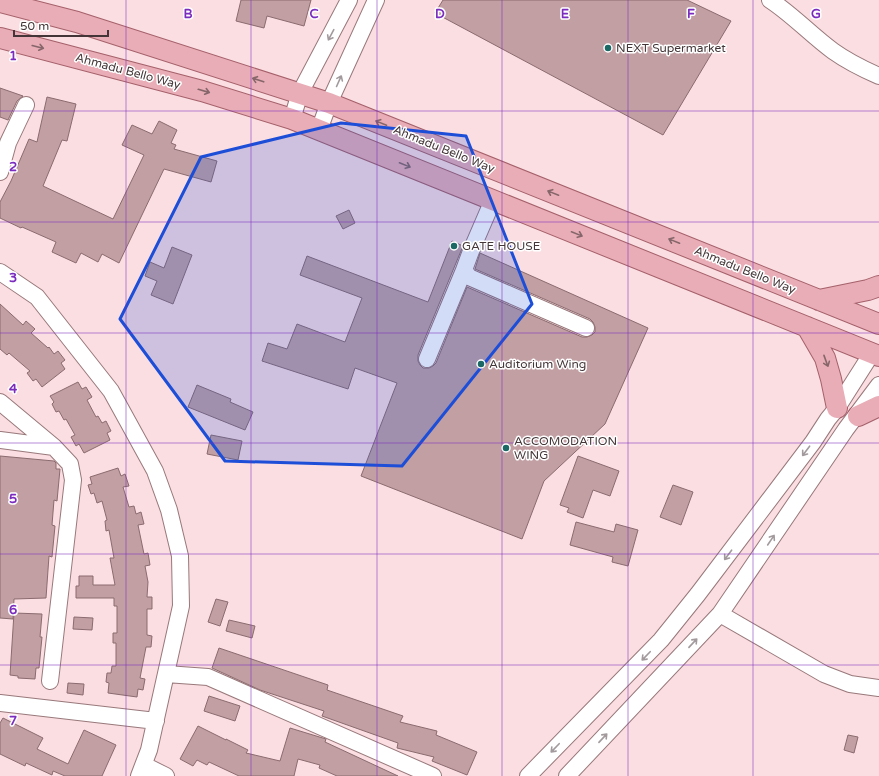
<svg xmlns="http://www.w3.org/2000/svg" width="879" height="776" font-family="'Varela Round',sans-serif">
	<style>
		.building { fill: #c19fa3; stroke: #8b6b6f }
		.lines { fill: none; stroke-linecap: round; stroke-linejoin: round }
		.minor-casing { stroke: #98787b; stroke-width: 18 }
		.major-casing { stroke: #a5606b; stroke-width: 22 }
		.minor { stroke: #fff; stroke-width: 16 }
		.major { stroke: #e8adb6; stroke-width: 20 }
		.oneway { stroke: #a29a9c }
		.oneway2 { stroke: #86666a }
		.marked { fill: #1d4ed8; fill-opacity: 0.2; stroke: #1d4ed8; stroke-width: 3; stroke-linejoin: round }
		.grid { fill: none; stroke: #7b2cbf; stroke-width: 1; stroke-opacity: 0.55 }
		.poi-dot { fill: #1b6865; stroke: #fff; stroke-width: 1.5 }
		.labels { text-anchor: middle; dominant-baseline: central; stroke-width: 3; stroke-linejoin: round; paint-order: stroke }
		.poi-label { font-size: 12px; fill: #443638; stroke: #fff; text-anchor: start }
		.street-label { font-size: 12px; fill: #443638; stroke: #fff }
		.grid-label { font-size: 13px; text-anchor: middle; font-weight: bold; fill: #7b2cbf; stroke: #fff; stroke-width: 3; stroke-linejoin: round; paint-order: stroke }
	</style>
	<rect width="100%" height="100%" fill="#fbdee1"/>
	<path class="building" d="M 241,0 L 311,0 L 304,26 L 267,16 L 264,28 L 236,21 Z
		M 443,0 L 687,0 L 731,21 L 663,135 L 435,13 Z
		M 0,88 L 23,96 L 17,101 L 8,120 L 0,117 Z
		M 47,97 L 76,104 L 67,141 L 62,140 L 43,186 L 113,219 L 144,155 L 122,145 L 132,125 L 152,134 L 159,121 L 177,130 L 171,143 L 176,145 L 174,149 L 217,161 L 211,182 L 164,169 L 119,263 L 102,254 L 98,262 L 81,253 L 76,263 L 52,252 L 56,242 L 22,227 L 21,228 L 0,218 L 0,202 L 11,181 L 29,139 L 37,142 Z
		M 349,210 L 355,223 L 343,229 L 336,216 Z
		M 452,241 L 463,246 L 418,355 L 418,361 L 420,365 L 423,368 L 429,368 L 433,366 L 436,363 L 467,287 L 582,337 L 587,337 L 592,335 L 595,332 L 595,327 L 593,322 L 590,319 L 475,269 L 480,253 L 648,328 L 605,424 L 544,481 L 522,539 L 361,476 L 397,383 L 355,368 L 348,389 L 262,361 L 268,343 L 287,349 L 297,324 L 345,342 L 362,298 L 300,275 L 307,256 L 428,302 Z
		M 172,247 L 192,255 L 173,304 L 151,295 L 157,281 L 145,276 L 150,262 L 164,268 Z
		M 0,304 L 23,325 L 26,321 L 35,329 L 31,333 L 48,348 L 49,347 L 54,354 L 58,351 L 65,360 L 61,363 L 65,369 L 42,387 L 36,379 L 33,381 L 27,373 L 30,371 L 9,353 L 7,355 L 0,349 Z
		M 78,382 L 82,389 L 86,387 L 92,397 L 87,400 L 96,417 L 98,416 L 102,423 L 106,421 L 111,431 L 107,433 L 110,440 L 84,453 L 79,444 L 76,446 L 71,437 L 75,435 L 66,419 L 64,420 L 59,411 L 56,412 L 52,404 L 54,402 L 50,396 Z
		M 197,385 L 231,399 L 230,402 L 253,412 L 245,430 L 188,407 Z
		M 211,435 L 242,441 L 238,460 L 207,454 Z
		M 0,456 L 54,461 L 56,463 L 56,469 L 60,469 L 57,501 L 54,500 L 52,525 L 55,526 L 52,557 L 49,556 L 46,598 L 14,599 L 13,619 L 0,618 Z
		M 578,456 L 619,471 L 610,496 L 593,490 L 583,518 L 567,512 L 569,508 L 560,505 Z
		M 118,468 L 121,476 L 125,474 L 129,486 L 123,487 L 129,507 L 134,506 L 136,514 L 141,512 L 144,524 L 138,525 L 144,554 L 148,553 L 150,565 L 145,566 L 148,582 L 147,597 L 152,597 L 152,609 L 147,609 L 147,635 L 152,636 L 151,647 L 146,647 L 140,678 L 145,679 L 143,690 L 138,689 L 137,697 L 108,693 L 109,683 L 106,682 L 107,673 L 111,673 L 112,666 L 116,666 L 116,643 L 113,643 L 113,633 L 117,633 L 117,606 L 114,606 L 114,598 L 76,598 L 76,586 L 79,586 L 79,576 L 93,576 L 93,585 L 115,585 L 110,558 L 114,558 L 109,530 L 106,531 L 105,521 L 107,520 L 102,501 L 97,503 L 94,493 L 91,494 L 88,485 L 92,484 L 90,477 Z
		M 673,485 L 693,492 L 681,525 L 660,517 Z
		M 576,522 L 614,532 L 616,524 L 638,530 L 628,566 L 612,562 L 613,557 L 570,545 Z
		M 216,599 L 228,602 L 220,626 L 208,622 Z
		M 14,613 L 42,614 L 40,637 L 42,637 L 39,668 L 36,668 L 35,679 L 18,678 L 18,676 L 10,675 Z
		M 74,617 L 93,618 L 92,630 L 73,629 Z
		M 229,620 L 255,626 L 252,638 L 226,631 Z
		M 219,648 L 328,685 L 327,690 L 403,716 L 400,722 L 437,731 L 436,735 L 477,752 L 467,775 L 432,761 L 434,757 L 397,748 L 398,743 L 322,716 L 324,711 L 260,690 L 212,668 Z
		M 68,683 L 84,684 L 83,695 L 67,693 Z
		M 209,696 L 240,706 L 235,721 L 204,711 Z
		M 3,718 L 43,738 L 37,749 L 68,764 L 84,730 L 116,745 L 102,776 L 65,776 L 53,771 L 52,775 L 26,763 L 25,766 L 0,754 L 0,723 Z
		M 198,726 L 226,740 L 226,739 L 248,750 L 246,753 L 280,761 L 290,728 L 326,739 L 325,742 L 398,776 L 337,776 L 319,768 L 320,765 L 298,759 L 294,776 L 239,776 L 209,762 L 207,765 L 197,760 L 193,766 L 180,759 Z
		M 848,735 L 858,737 L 854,753 L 844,750 Z"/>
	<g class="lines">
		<defs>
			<path id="minor" d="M 770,0 C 793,15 811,35 833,51 C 847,61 863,69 879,76
				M 292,119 L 300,93 L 349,0
				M 319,130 L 329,103 L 376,0
				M 0,172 L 8,143 L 26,105
				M 493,200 L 471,251 L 464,270 L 469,277 L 586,328
				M 0,272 L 37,297 L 111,391 L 155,471 L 169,510 L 180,556 L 181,606 L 149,750 L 139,776
				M 427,359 L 464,270
				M 0,402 L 54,447 L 70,464 L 73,480 L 50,681
				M 0,440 L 54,447
				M 720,614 L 824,674 L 850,684 L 879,688
				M 166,674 L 208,677 L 433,776
				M 0,703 L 156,721
				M 144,765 L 166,776
				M 528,776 L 661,640 L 698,594 L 813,442 L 828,419 L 837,408 L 872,353
				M 567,776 L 720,614 L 846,429 L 879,385"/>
			<path id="major" d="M 0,2 L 77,22 L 329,103 L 879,324
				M 0,38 L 202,91 L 292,119 L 879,356
				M 819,300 L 868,290 L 879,286
				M 807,327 L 825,358 L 831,379 L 837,408
				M 858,416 L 879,406"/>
		</defs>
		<use href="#minor" class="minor-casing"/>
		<use href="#major" class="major-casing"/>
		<use href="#minor" class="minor"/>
		<use href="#major" class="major"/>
	</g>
	<defs><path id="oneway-shaft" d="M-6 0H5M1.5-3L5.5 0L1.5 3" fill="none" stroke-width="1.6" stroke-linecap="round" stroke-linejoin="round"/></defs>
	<g class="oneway">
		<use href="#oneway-shaft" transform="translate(331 35) rotate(118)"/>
		<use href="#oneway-shaft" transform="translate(339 81) rotate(-66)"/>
		<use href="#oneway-shaft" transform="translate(806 451) rotate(127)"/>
		<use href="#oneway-shaft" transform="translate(771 540) rotate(-56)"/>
		<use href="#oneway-shaft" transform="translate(728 555) rotate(127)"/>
		<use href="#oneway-shaft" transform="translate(693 643) rotate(-47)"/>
		<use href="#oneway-shaft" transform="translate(646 656) rotate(134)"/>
		<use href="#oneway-shaft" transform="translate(603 738) rotate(-47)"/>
		<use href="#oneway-shaft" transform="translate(555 748) rotate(134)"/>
	</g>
	<g class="oneway2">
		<use href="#oneway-shaft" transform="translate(38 47) rotate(14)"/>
		<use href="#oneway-shaft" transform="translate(258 80) rotate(-162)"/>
		<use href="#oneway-shaft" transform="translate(204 91) rotate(16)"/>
		<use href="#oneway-shaft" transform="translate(381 123) rotate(-158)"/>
		<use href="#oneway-shaft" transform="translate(405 165) rotate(22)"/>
		<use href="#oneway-shaft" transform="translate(553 193) rotate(-158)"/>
		<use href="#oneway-shaft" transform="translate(577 234) rotate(22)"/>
		<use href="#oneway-shaft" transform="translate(674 241) rotate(-158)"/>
		<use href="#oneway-shaft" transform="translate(826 361) rotate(70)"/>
	</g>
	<path class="marked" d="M 341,123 L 466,136 L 532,304 L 402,466 L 225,461 L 120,319 L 201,157 Z"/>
	<path class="grid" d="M 126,0 L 126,776M 251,0 L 251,776M 377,0 L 377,776M 502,0 L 502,776M 628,0 L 628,776M 753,0 L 753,776M 0,111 L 879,111M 0,222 L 879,222M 0,333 L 879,333M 0,443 L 879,443M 0,554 L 879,554M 0,665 L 879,665"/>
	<g class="poi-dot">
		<circle cx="608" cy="48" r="4"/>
		<circle cx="454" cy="246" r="4"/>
		<circle cx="481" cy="364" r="4"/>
		<circle cx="506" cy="448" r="4"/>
	</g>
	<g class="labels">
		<g class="poi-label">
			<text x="616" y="48">NEXT Supermarket</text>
			<text x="462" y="246">GATE HOUSE</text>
			<text x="489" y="364">Auditorium Wing</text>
			<text x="514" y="441">ACCOMODATION<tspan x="514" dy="14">WING</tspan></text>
		</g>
		<g class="street-label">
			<text transform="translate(128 71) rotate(15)">Ahmadu Bello Way</text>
			<text transform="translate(444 149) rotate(22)">Ahmadu Bello Way</text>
			<text transform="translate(745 270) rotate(22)">Ahmadu Bello Way</text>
		</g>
	</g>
	<g class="grid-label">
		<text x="188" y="18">B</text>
		<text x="314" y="18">C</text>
		<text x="440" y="18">D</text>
		<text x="565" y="18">E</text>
		<text x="691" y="18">F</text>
		<text x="816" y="18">G</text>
		<text x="13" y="60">1</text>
		<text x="13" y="171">2</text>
		<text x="13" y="282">3</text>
		<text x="13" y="393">4</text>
		<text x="13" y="503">5</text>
		<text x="13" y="614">6</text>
		<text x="13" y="725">7</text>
	</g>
	<path d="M14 30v6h94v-6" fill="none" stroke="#443638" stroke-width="2"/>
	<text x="20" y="30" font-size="12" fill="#443638" stroke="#ffffff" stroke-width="3" paint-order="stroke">50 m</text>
</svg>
